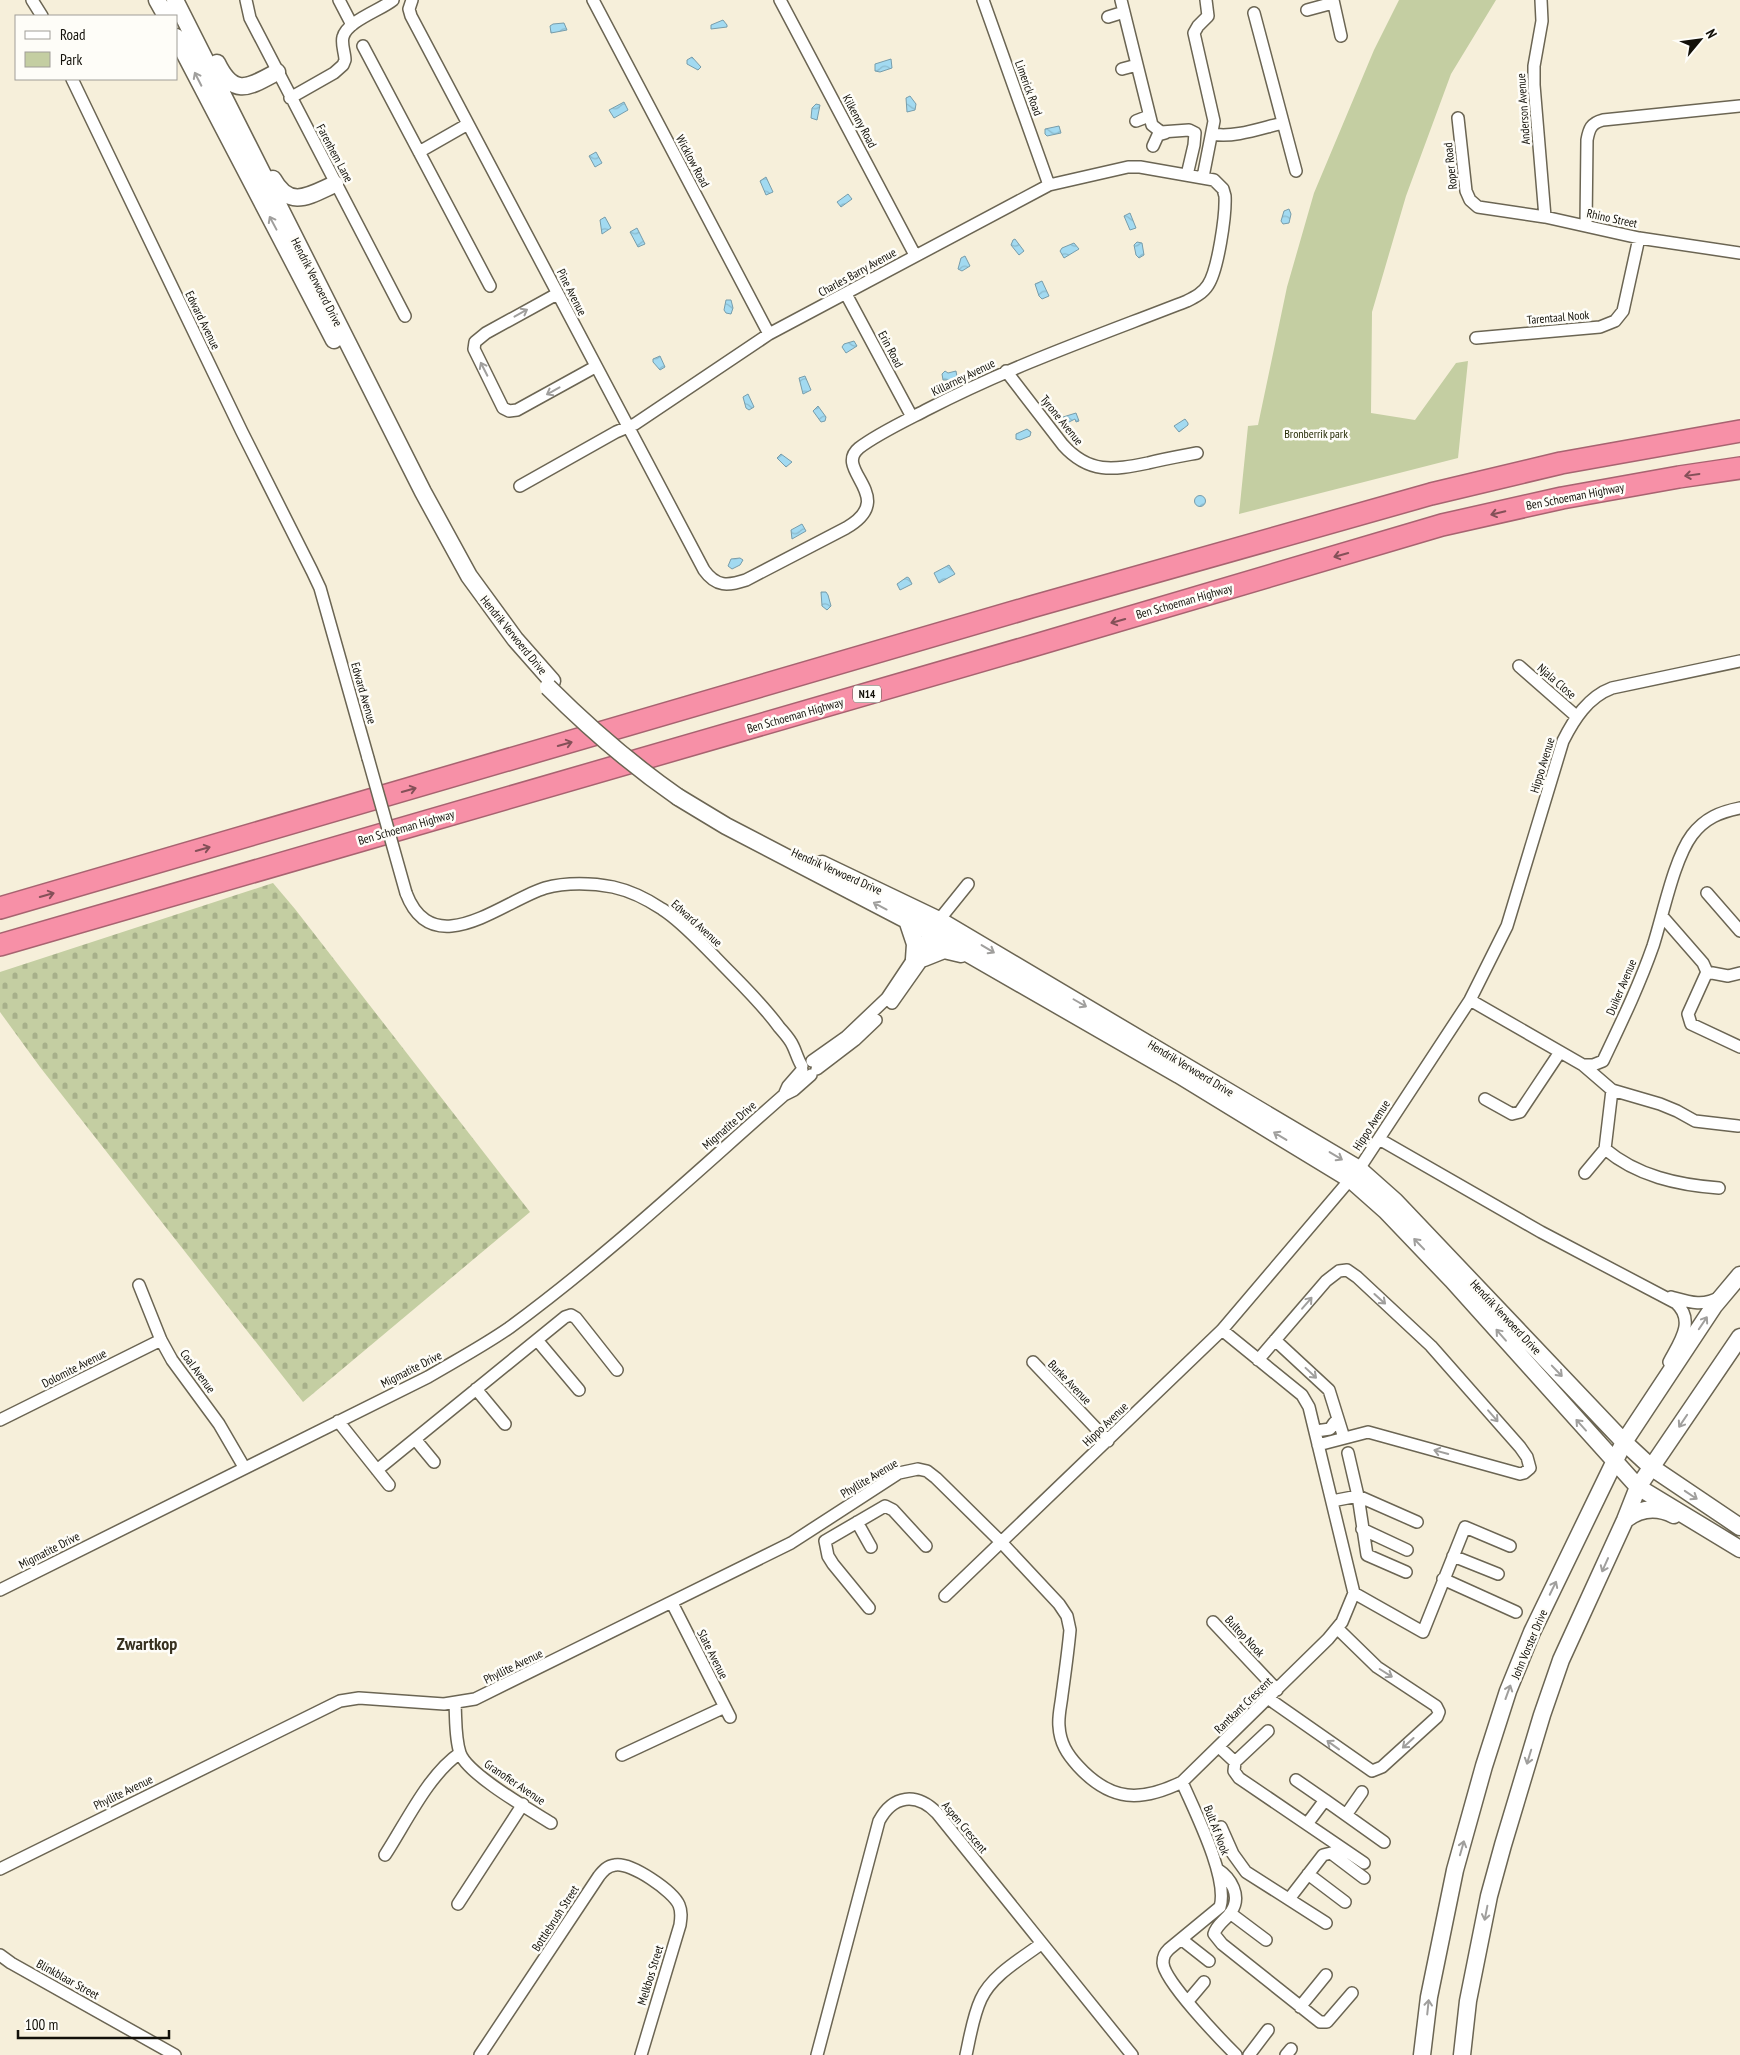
<svg xmlns="http://www.w3.org/2000/svg" width="1740" height="2055" font-family="'PT Sans Narrow',sans-serif">
	<style>
		.cemetery { fill: url(#cemetery-stones) }
		.park { fill: #c4cea2 }
		.water { fill: url(#water-waves); stroke: #779dab }
		.lines { fill: none; stroke-linecap: round; stroke-linejoin: round }
		.street-casing { stroke: #6b6553; stroke-width: 14 }
		.secondary-casing { stroke: #6b6553; stroke-width: 19 }
		.highway-casing { stroke: #a76370; stroke-width: 24 }
		.street { stroke: #fff; stroke-width: 11 }
		.secondary { stroke: #fff; stroke-width: 16 }
		.highway { stroke: #f790a7; stroke-width: 21 }
		.street-bridge-casing { stroke: #6b6553; stroke-width: 14; stroke-linecap: butt }
		.secondary-bridge-casing { stroke: #6b6553; stroke-width: 19; stroke-linecap: butt }
		.street-bridge { stroke: #fff; stroke-width: 11 }
		.secondary-bridge { stroke: #fff; stroke-width: 16 }
		.oneway { stroke: #a09f9d }
		.oneway2 { stroke: #845058 }
		.labels { text-anchor: middle; dominant-baseline: central; stroke-width: 5; stroke-linejoin: round; paint-order: stroke }
		.shield { fill: #fefdf8; stroke: #595751; stroke-width: 1 }
		.shield-label { font-size: 11px; font-weight: bold; fill: #121009 }
		.street-label { font-size: 12px; fill: #121009; stroke: #fefdf8 }
		.park-label { font-size: 12px; fill: #272d07; stroke: #fefdf8 }
		.district-label { font-size: 18px; font-weight: bold; fill: #373120; stroke: #fefdf8 }
	</style>
	<defs>
		<pattern id="cemetery-stones" width="16" height="16" patternUnits="userSpaceOnUse" patternTransform="scale(1.25)"><rect width="16" height="16" fill="#c4cea2"/><path d="M2 7V4a2 2 0 0 1 4 0v3zM10 15v-3a2 2 0 0 1 4 0v3z" fill="#a7b08a"/></pattern>
		<pattern id="water-waves" width="16" height="10" patternUnits="userSpaceOnUse" patternTransform="scale(1.25)"><rect width="16" height="10" fill="#a2daf1"/><path d="M0 5q4-4 8 0t8 0" fill="none" stroke="#8abacd"/></pattern>
	</defs>
	<rect width="100%" height="100%" fill="#f6efda"/>
	<path class="cemetery" d="M 273,883 L 295,909 L 530,1212 L 303,1402 L 40,1067 L 0,1012 L 0,972 Z"/>
	<path class="park" d="M 1399,0 L 1496,0 L 1451,74 L 1406,196 L 1372,312 L 1371,413 L 1415,420 L 1456,363 L 1468,361 L 1458,458 L 1239,514 L 1248,426 L 1258,425 L 1287,287 L 1314,193 L 1374,50 Z"/>
	<path class="water" d="M 723,20 L 727,25 L 727,27 L 711,29 L 711,25 Z
		M 564,23 L 567,30 L 551,33 L 550,26 L 553,24 Z
		M 692,57 L 701,67 L 698,70 L 687,64 L 687,60 Z
		M 891,59 L 892,68 L 880,72 L 875,71 L 875,64 Z
		M 910,96 L 916,104 L 915,110 L 907,112 L 906,98 Z
		M 624,102 L 628,110 L 614,118 L 609,110 Z
		M 816,104 L 820,105 L 817,120 L 811,118 L 812,108 Z
		M 1059,126 L 1061,133 L 1047,136 L 1045,134 L 1045,129 Z
		M 596,152 L 602,163 L 595,167 L 589,156 Z
		M 766,177 L 773,192 L 766,195 L 760,181 Z
		M 848,194 L 852,199 L 841,207 L 837,202 Z
		M 1289,209 L 1291,214 L 1289,223 L 1283,224 L 1281,221 L 1284,211 Z
		M 1130,213 L 1136,228 L 1130,230 L 1124,216 Z
		M 605,217 L 611,228 L 602,234 L 600,220 Z
		M 637,228 L 645,244 L 638,247 L 630,232 Z
		M 1015,239 L 1024,251 L 1019,255 L 1011,245 L 1013,240 Z
		M 1137,242 L 1142,243 L 1144,255 L 1139,258 L 1136,255 L 1134,245 Z
		M 1074,243 L 1079,249 L 1064,258 L 1060,251 L 1062,248 Z
		M 965,256 L 970,266 L 962,271 L 958,269 L 961,258 Z
		M 1042,281 L 1049,296 L 1042,299 L 1039,296 L 1035,284 Z
		M 726,300 L 731,300 L 733,308 L 731,314 L 726,313 L 724,310 Z
		M 854,341 L 857,346 L 846,353 L 842,347 L 844,344 Z
		M 660,356 L 665,367 L 660,370 L 653,362 L 653,359 Z
		M 945,371 L 948,373 L 956,371 L 957,377 L 952,380 L 943,380 L 942,374 Z
		M 805,376 L 811,390 L 803,394 L 799,378 Z
		M 748,394 L 754,407 L 749,410 L 746,408 L 743,397 Z
		M 818,406 L 826,417 L 825,421 L 821,422 L 813,411 Z
		M 1076,413 L 1079,421 L 1076,422 L 1075,419 L 1065,424 L 1063,417 Z
		M 1185,419 L 1188,423 L 1188,425 L 1179,432 L 1174,426 Z
		M 1027,429 L 1031,432 L 1030,436 L 1020,440 L 1016,439 L 1016,434 Z
		M 781,454 L 792,462 L 786,467 L 777,458 Z
		M1194.5 501a5.5 5.5 0 1 1 11 0a5.5 5.5 0 1 1-11 0Z
		M 802,524 L 806,531 L 792,539 L 791,530 Z
		M 740,558 L 743,560 L 740,565 L 732,569 L 728,566 L 731,559 Z
		M 949,565 L 955,574 L 939,583 L 934,573 Z
		M 907,577 L 909,578 L 912,584 L 900,590 L 897,584 Z
		M 821,592 L 826,592 L 828,595 L 831,606 L 827,610 L 822,606 Z"/>
	<g class="lines">
		<defs>
			<path id="street" d="M 32,0 L 42,16
				M 246,0 L 250,18 L 405,316
				M 339,0 L 352,25
				M 412,0 L 409,9 L 411,16 L 704,570 C 716,587 728,586 746,580 L 846,528 C 900,497 832,470 859,448 C 877,434 907,420 928,409 C 1011,366 1100,335 1187,301 C 1195,297 1203,293 1208,285 C 1218,270 1226,215 1225,196 L 1223,189 L 1214,180 L 1140,167 L 1128,167 L 1049,185 L 769,334 L 635,424 L 616,432 L 520,486
				M 593,0 L 769,334
				M 780,0 L 915,255
				M 983,0 L 1049,185
				M 1121,0 L 1152,125 L 1161,132 L 1189,130 L 1195,133 L 1194,145 L 1187,175
				M 1333,0 L 1341,36
				M 1541,0 L 1542,21 L 1534,66 L 1534,85 L 1545,217
				M 1307,10 L 1333,3
				M 1254,13 L 1296,171
				M 1108,17 L 1124,12
				M 363,46 L 490,286
				M 1122,69 L 1137,65
				M 72,79 L 242,432 L 312,571 L 320,588 L 368,758
				M 290,98 L 334,73 L 343,65 L 345,60 C 345,53 341,44 343,37 C 347,21 381,10 393,0
				M 1458,118 L 1466,191 L 1470,200 L 1478,207 L 1545,217 L 1639,238 L 1740,253
				M 1136,121 L 1149,116
				M 1212,134 C 1235,138 1261,128 1283,123
				M 1153,146 L 1158,135 L 1165,133
				M 419,152 L 468,124
				M 1203,177 L 1214,121 L 1194,33 L 1198,26 L 1208,16 L 1206,0
				M 1586,226 L 1587,140 C 1589,129 1591,123 1603,120 L 1740,106
				M 557,294 L 486,333 L 475,342 L 474,349 L 503,408 L 509,411 L 517,410 L 595,367
				M 846,294 L 912,417
				M 1476,338 L 1600,327 L 1615,321 L 1623,311 L 1639,238
				M 1006,371 L 1063,445 C 1089,474 1113,470 1148,463 C 1164,459 1181,456 1197,453
				M 1519,666 L 1576,716
				M 406,893 C 433,964 503,901 545,888 C 566,882 593,883 613,887 C 631,891 647,899 662,909 C 681,921 699,941 715,957 C 737,980 761,1002 779,1027 C 784,1033 790,1039 793,1046 C 796,1052 798,1060 802,1066
				M 1707,893 L 1740,931
				M 1662,916 L 1703,963 L 1707,972 L 1688,1014 L 1691,1024 L 1740,1047
				M 1707,972 L 1728,976 L 1740,973
				M 1470,1000 L 1583,1065 L 1593,1065 L 1603,1061 C 1621,1023 1639,986 1653,946 C 1663,915 1674,859 1692,835 C 1705,818 1720,812 1740,808
				M 892,1003 L 942,932
				M 812,1061 L 846,1037 L 887,998 L 939,920 L 968,884
				M 1583,1065 L 1612,1090 L 1660,1104 L 1677,1111 L 1695,1121 L 1738,1126
				M 817,1069 L 855,1040 L 876,1020
				M 784,1095 L 788,1086 L 802,1070
				M 1485,1099 L 1512,1114 L 1520,1112 L 1560,1052
				M 1379,1139 L 1541,1232 L 1676,1303 C 1696,1321 1679,1343 1669,1362
				M 1605,1149 C 1637,1176 1678,1185 1719,1188
				M 1585,1173 L 1605,1149 L 1612,1090
				M 139,1285 L 161,1340 L 172,1360 L 219,1424 L 244,1467
				M 1671,1297 C 1689,1302 1703,1307 1720,1297
				M 537,1340 L 579,1390
				M 1275,1340 L 1329,1390 L 1344,1438
				M 1258,1360 L 1326,1281 L 1339,1271 L 1347,1270 L 1357,1277 L 1431,1346 L 1520,1447 L 1527,1457 L 1530,1468 L 1524,1473 L 1520,1474 L 1368,1432 L 1318,1445
				M 1033,1362 L 1108,1441
				M 476,1389 L 505,1424
				M 0,1420 L 161,1340
				M 338,1421 L 389,1485
				M 1316,1431 L 1330,1429 L 1334,1423 L 1339,1422
				M 415,1439 L 434,1462
				M 1348,1453 L 1358,1496 L 1417,1522
				M 377,1470 L 565,1317 L 571,1315 L 576,1318 L 617,1370
				M 1332,1501 L 1358,1496 L 1367,1555 L 1406,1572
				M 857,1522 L 871,1547
				M 1362,1529 L 1407,1550
				M 1453,1556 L 1498,1574
				M 1443,1579 L 1516,1612
				M 0,1590 L 428,1377 C 455,1361 483,1346 509,1328 C 606,1257 694,1174 784,1095 L 794,1090 L 811,1075
				M 1354,1593 L 1423,1632 L 1465,1527 L 1510,1546
				M 945,1596 L 1222,1330 L 1359,1169 L 1470,1000 L 1507,926 L 1563,741 C 1574,719 1588,697 1612,688 L 1740,661
				M 672,1603 L 730,1717
				M 869,1608 L 833,1564 L 828,1556 L 825,1541 L 885,1506 L 893,1510 L 926,1546
				M 1213,1622 L 1277,1690
				M 1269,1699 L 1372,1771 L 1382,1767 L 1437,1717 L 1439,1712 L 1436,1706 L 1377,1667 L 1338,1629
				M 455,1704 C 456,1720 455,1738 460,1753 C 467,1774 530,1810 551,1823
				M 1219,1747 L 1235,1762 L 1268,1731
				M 622,1755 L 725,1707
				M 1235,1762 L 1234,1771 L 1239,1778 L 1364,1863
				M 1296,1780 L 1325,1800
				M 1182,1782 C 1194,1810 1229,1878 1220,1907 L 1169,1949 C 1165,1953 1163,1956 1163,1963 C 1164,1981 1221,2040 1236,2055
				M 1346,1815 L 1362,1792
				M 1307,1824 L 1325,1800 L 1384,1842
				M 1221,1827 L 1233,1854 L 1246,1872 L 1326,1923
				M 385,1855 C 406,1823 428,1775 460,1753
				M 0,1869 L 340,1701 L 359,1698 L 444,1704 L 475,1699 L 791,1543 L 899,1473 L 918,1469 L 927,1471 L 936,1478 L 1001,1542 L 1059,1604 L 1067,1616 L 1070,1630 C 1068,1652 1065,1673 1062,1695 C 1061,1705 1058,1716 1059,1726 C 1060,1743 1067,1754 1078,1766 C 1111,1802 1141,1802 1182,1782 L 1328,1639 L 1342,1622 L 1354,1593 L 1309,1407 L 1302,1395 L 1222,1330
				M 1217,1869 C 1231,1878 1242,1896 1231,1912 C 1226,1920 1217,1924 1214,1934 L 1222,1944 L 1320,2022 L 1327,2022 L 1352,1993
				M 1308,1874 L 1345,1902
				M 1289,1899 L 1323,1855 L 1331,1853 L 1364,1878
				M 458,1904 L 523,1804
				M 1230,1913 L 1266,1940
				M 1181,1939 L 1209,1961
				M 0,1955 L 11,1963 L 175,2055
				M 1188,2001 L 1204,1982
				M 1300,2007 L 1326,1975
				M 480,2055 L 599,1876 C 603,1871 607,1866 615,1865 C 631,1862 673,1891 679,1905 C 682,1912 681,1918 680,1925 L 641,2055
				M 817,2055 L 879,1821 C 893,1795 916,1792 937,1813 L 1132,2055
				M 966,2055 C 970,2037 973,2016 981,1999 C 992,1975 1021,1959 1041,1944
				M 1249,2055 L 1268,2030
				M 1286,2055 L 1291,2049"/>
			<path id="secondary" d="M 157,0 L 166,16
				M 175,0 L 423,492 L 469,576 L 515,639 L 552,681
				M 176,37 L 334,340
				M 217,63 C 234,98 249,87 277,72
				M 273,179 C 290,210 310,195 335,184
				M 678,797 L 726,826 L 939,937 L 1179,1075 L 1351,1180 L 1386,1211 L 1452,1280 L 1638,1487 L 1740,1549
				M 822,864 L 939,920 L 1359,1169 L 1395,1201 L 1624,1442 L 1651,1467 L 1740,1527
				M 907,920 L 915,944 L 914,959
				M 924,958 L 944,950 L 961,954
				M 1625,1520 C 1640,1508 1656,1506 1674,1515
				M 1422,2055 L 1429,1997 L 1455,1870 L 1484,1766 L 1508,1691 L 1532,1632 L 1624,1442 L 1714,1306 L 1740,1275
				M 1462,2055 L 1468,2001 L 1489,1896 L 1503,1845 L 1542,1715 L 1561,1660 L 1625,1520 L 1638,1487 L 1740,1337"/>
			<path id="highway" d="M 0,908 L 1031,607 L 1431,494 L 1561,463 L 1740,431
				M 0,945 L 1039,644 L 1442,525 L 1562,498 L 1679,477 L 1740,468"/>
		</defs>
		<use href="#street" class="street-casing"/>
		<use href="#secondary" class="secondary-casing"/>
		<use href="#highway" class="highway-casing"/>
		<use href="#street" class="street"/>
		<use href="#secondary" class="secondary"/>
		<use href="#highway" class="highway"/>
		<defs>
			<path id="street-bridge" d="M 368,758 L 406,893"/>
			<path id="secondary-bridge" d="M 548,687 C 590,729 629,763 678,797"/>
		</defs>
		<use href="#street-bridge" class="street-bridge-casing"/>
		<use href="#secondary-bridge" class="secondary-bridge-casing"/>
		<use href="#street-bridge" class="street-bridge"/>
		<use href="#secondary-bridge" class="secondary-bridge"/>
	</g>
	<defs><path id="oneway-shaft" d="M-6 0H5M1.5-3L5.5 0L1.5 3" fill="none" stroke-width="1.6" stroke-linecap="round" stroke-linejoin="round" transform="scale(1.25)"/></defs>
	<g class="oneway">
		<use href="#oneway-shaft" transform="translate(198 79) rotate(-117)"/>
		<use href="#oneway-shaft" transform="translate(273 223) rotate(-118)"/>
		<use href="#oneway-shaft" transform="translate(521 313) rotate(-29)"/>
		<use href="#oneway-shaft" transform="translate(484 369) rotate(-117)"/>
		<use href="#oneway-shaft" transform="translate(553 391) rotate(151)"/>
		<use href="#oneway-shaft" transform="translate(880 906) rotate(-152)"/>
		<use href="#oneway-shaft" transform="translate(988 949) rotate(31)"/>
		<use href="#oneway-shaft" transform="translate(1080 1003) rotate(30)"/>
		<use href="#oneway-shaft" transform="translate(1280 1136) rotate(-149)"/>
		<use href="#oneway-shaft" transform="translate(1336 1156) rotate(31)"/>
		<use href="#oneway-shaft" transform="translate(1419 1244) rotate(-134)"/>
		<use href="#oneway-shaft" transform="translate(1380 1299) rotate(42)"/>
		<use href="#oneway-shaft" transform="translate(1307 1303) rotate(-49)"/>
		<use href="#oneway-shaft" transform="translate(1703 1323) rotate(-56)"/>
		<use href="#oneway-shaft" transform="translate(1501 1335) rotate(-131)"/>
		<use href="#oneway-shaft" transform="translate(1557 1371) rotate(46)"/>
		<use href="#oneway-shaft" transform="translate(1311 1373) rotate(43)"/>
		<use href="#oneway-shaft" transform="translate(1493 1416) rotate(49)"/>
		<use href="#oneway-shaft" transform="translate(1683 1421) rotate(124)"/>
		<use href="#oneway-shaft" transform="translate(1581 1425) rotate(-132)"/>
		<use href="#oneway-shaft" transform="translate(1441 1452) rotate(-165)"/>
		<use href="#oneway-shaft" transform="translate(1691 1495) rotate(34)"/>
		<use href="#oneway-shaft" transform="translate(1605 1565) rotate(114)"/>
		<use href="#oneway-shaft" transform="translate(1553 1588) rotate(-64)"/>
		<use href="#oneway-shaft" transform="translate(1386 1673) rotate(32)"/>
		<use href="#oneway-shaft" transform="translate(1508 1692) rotate(-70)"/>
		<use href="#oneway-shaft" transform="translate(1408 1743) rotate(138)"/>
		<use href="#oneway-shaft" transform="translate(1333 1745) rotate(-144)"/>
		<use href="#oneway-shaft" transform="translate(1529 1757) rotate(107)"/>
		<use href="#oneway-shaft" transform="translate(1462 1848) rotate(-74)"/>
		<use href="#oneway-shaft" transform="translate(1486 1913) rotate(101)"/>
		<use href="#oneway-shaft" transform="translate(1428 2007) rotate(-84)"/>
	</g>
	<g class="oneway2">
		<use href="#oneway-shaft" transform="translate(1692 475) rotate(172)"/>
		<use href="#oneway-shaft" transform="translate(1498 513) rotate(167)"/>
		<use href="#oneway-shaft" transform="translate(1341 555) rotate(164)"/>
		<use href="#oneway-shaft" transform="translate(1118 621) rotate(164)"/>
		<use href="#oneway-shaft" transform="translate(565 744) rotate(-16)"/>
		<use href="#oneway-shaft" transform="translate(409 790) rotate(-16)"/>
		<use href="#oneway-shaft" transform="translate(203 849) rotate(-16)"/>
		<use href="#oneway-shaft" transform="translate(47 895) rotate(-16)"/>
	</g>
	<g class="labels">
		<rect class="shield" x="853" y="685.5" width="28" height="17" rx="4"/>
		<g class="shield-label">
			<text x="867" y="694">N14</text>
		</g>
		<g class="street-label">
			<text transform="translate(1029 88) rotate(70)">Limerick Road</text>
			<text transform="translate(1523 109) rotate(-94)">Anderson Avenue</text>
			<text transform="translate(860 121) rotate(62)">Kilkenny Road</text>
			<text transform="translate(335 153) rotate(62)">Farenhem Lane</text>
			<text transform="translate(693 161) rotate(62)">Wicklow Road</text>
			<text transform="translate(1450 166) rotate(-96)">Roper Road</text>
			<text transform="translate(1612 218) rotate(12)">Rhino Street</text>
			<text transform="translate(857 272) rotate(-29)">Charles Barry Avenue</text>
			<text transform="translate(317 282) rotate(63)">Hendrik Verwoerd Drive</text>
			<text transform="translate(572 292) rotate(63)">Pine Avenue</text>
			<text transform="translate(1558 317) rotate(-5)">Tarentaal Nook</text>
			<text transform="translate(203 320) rotate(64)">Edward Avenue</text>
			<text transform="translate(891 349) rotate(62)">Erin Road</text>
			<text transform="translate(963 377) rotate(-26)">Killarney Avenue</text>
			<text transform="translate(1062 420) rotate(51)">Tyrone Avenue</text>
			<text transform="translate(1575 496) rotate(-11)">Ben Schoeman Highway</text>
			<text transform="translate(1184 601) rotate(-16)">Ben Schoeman Highway</text>
			<text transform="translate(514 635) rotate(51)">Hendrik Verwoerd Drive</text>
			<text transform="translate(1557 681) rotate(41)">Njala Close</text>
			<text transform="translate(364 693) rotate(74)">Edward Avenue</text>
			<text transform="translate(795 715) rotate(-16)">Ben Schoeman Highway</text>
			<text transform="translate(1542 765) rotate(-73)">Hippo Avenue</text>
			<text transform="translate(406 827) rotate(-16)">Ben Schoeman Highway</text>
			<text transform="translate(837 871) rotate(24)">Hendrik Verwoerd Drive</text>
			<text transform="translate(697 923) rotate(42)">Edward Avenue</text>
			<text transform="translate(1621 987) rotate(-67)">Duiker Avenue</text>
			<text transform="translate(1191 1068) rotate(31)">Hendrik Verwoerd Drive</text>
			<text transform="translate(729 1125) rotate(-41)">Migmatite Drive</text>
			<text transform="translate(1371 1125) rotate(-57)">Hippo Avenue</text>
			<text transform="translate(1506 1317) rotate(47)">Hendrik Verwoerd Drive</text>
			<text transform="translate(74 1368) rotate(-27)">Dolomite Avenue</text>
			<text transform="translate(411 1369) rotate(-27)">Migmatite Drive</text>
			<text transform="translate(198 1371) rotate(54)">Coal Avenue</text>
			<text transform="translate(1070 1382) rotate(46)">Burke Avenue</text>
			<text transform="translate(1105 1424) rotate(-44)">Hippo Avenue</text>
			<text transform="translate(869 1478) rotate(-31)">Phyllite Avenue</text>
			<text transform="translate(49 1550) rotate(-27)">Migmatite Drive</text>
			<text transform="translate(1245 1636) rotate(47)">Bultop Nook</text>
			<text transform="translate(1529 1644) rotate(-67)">John Vorster Drive</text>
			<text transform="translate(713 1654) rotate(63)">Slate Avenue</text>
			<text transform="translate(513 1666) rotate(-26)">Phyllite Avenue</text>
			<text transform="translate(1243 1705) rotate(-44)">Rantkant Crescent</text>
			<text transform="translate(515 1782) rotate(34)">Granofier Avenue</text>
			<text transform="translate(123 1792) rotate(-26)">Phyllite Avenue</text>
			<text transform="translate(965 1827) rotate(50)">Aspen Crescent</text>
			<text transform="translate(1217 1830) rotate(69)">Bult Af Nook</text>
			<text transform="translate(555 1918) rotate(-57)">Bottlebrush Street</text>
			<text transform="translate(650 1975) rotate(-73)">Melkbos Street</text>
			<text transform="translate(68 1979) rotate(29)">Blinkblaar Street</text>
		</g>
		<g class="park-label">
			<text x="1316" y="433">Bronberrik park</text>
		</g>
		<g class="district-label">
			<text x="147" y="1643">Zwartkop</text>
		</g>
	</g>
	<rect x="15" y="15" width="162" height="65" fill="#fefdf8" stroke="#a09e98"/>
	<rect x="25" y="31" width="25" height="8" fill="#ffffff" stroke="#a09e98"/>
	<text x="60" y="40" font-size="15" fill="#121009">Road</text>
	<rect x="25" y="52" width="25" height="15" fill="#c4cea2" stroke="#a09e98"/>
	<text x="60" y="65" font-size="15" fill="#121009">Park</text>
	<g transform="translate(1700 40) rotate(61)" stroke="#fefdf8" stroke-width="4" paint-order="stroke">
	<path d="M0-4L9 19L0 12L-9 19Z" fill="#121009"/>
	<text y="-8" font-size="14" font-weight="bold" text-anchor="middle" fill="#121009">N</text>
	</g>
	<path d="M18 2030v8h151v-8" fill="none" stroke="#121009" stroke-width="2.5"/>
	<text x="25" y="2030" font-size="15" fill="#121009" stroke="#fefdf8" stroke-width="4" paint-order="stroke">100 m</text>
</svg>
